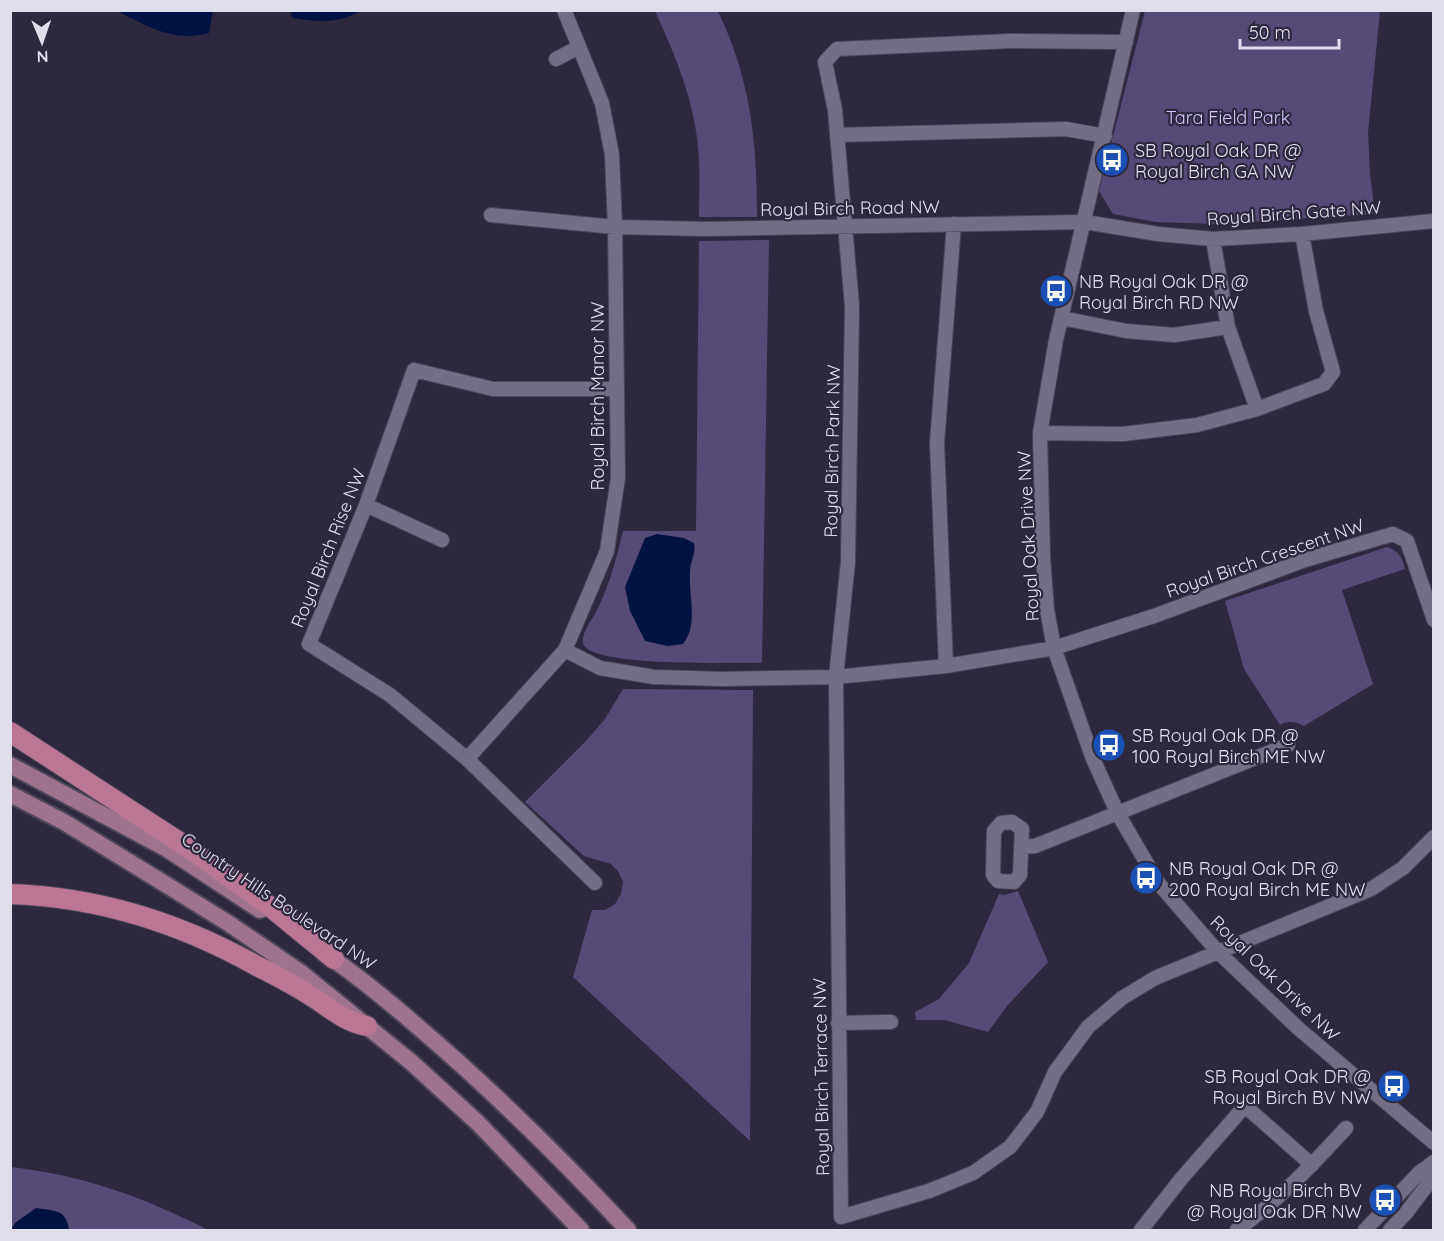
<svg xmlns="http://www.w3.org/2000/svg" width="1444" height="1241" font-family="Quicksand,sans-serif">
	<style>
		.green { fill: #564b76 }
		.water { fill: #001143 }
		.lines { fill: none; stroke-linecap: round; stroke-linejoin: round }
		.minor-casing { stroke: #4b4658; stroke-width: 16 }
		.major-casing { stroke: #4b4658; stroke-width: 20 }
		.highway-casing { stroke: #4b4658; stroke-width: 22 }
		.minor { stroke: #736e86; stroke-width: 14 }
		.major { stroke: #9e738d; stroke-width: 16 }
		.highway { stroke: #ba7692; stroke-width: 20 }
		.labels { text-anchor: middle; dominant-baseline: central; stroke-width: 4.5; stroke-linejoin: round; paint-order: stroke }
		.park-label { font-size: 18px; fill: #d2c6fd; stroke: #2d283d }
		.poi-label { font-size: 18px; fill: #e1deec; stroke: #2d283d; text-anchor: start }
		.street-label { font-size: 18px; fill: #e1deec; stroke: #2d283d }
	</style>
	<rect width="100%" height="100%" fill="#2d283d"/>
	<path class="green" d="M 655,11 L 718,11 C 751,81 757,141 757,217 L 699,217 C 699,199 700,180 699,161 C 697,107 677,59 655,11 Z
		M 1145,11 L 1380,11 L 1368,133 L 1370,174 L 1375,214 L 1216,224 L 1156,222 L 1113,214 L 1099,191 Z
		M 769,240 L 762,663 C 737,662 588,668 583,643 C 581,634 591,621 595,614 C 609,587 616,560 623,531 L 696,531 L 699,241 Z
		M 1387,547 C 1399,551 1402,557 1405,569 L 1342,590 L 1373,684 L 1304,726 C 1296,722 1288,720 1280,725 L 1244,669 L 1225,601 Z
		M 623,689 L 753,690 L 750,1141 L 573,977 L 592,910 L 605,910 L 615,904 L 621,894 L 623,882 L 618,871 L 611,864 L 584,856 L 525,802 L 586,741 L 605,719 Z
		M 1018,891 L 1048,962 L 1007,1006 L 988,1032 L 944,1020 L 916,1020 L 915,1012 L 939,999 L 969,963 L 999,894 L 1004,895 Z
		M 10,1167 C 80,1174 146,1198 208,1230 L 11,1230 Z"/>
	<path class="water" d="M 117,11 L 213,11 L 209,33 C 173,43 148,26 117,11 Z
		M 290,11 L 361,11 C 335,24 322,22 293,18 Z
		M 657,534 L 684,538 L 694,543 C 696,553 691,560 690,570 C 688,595 699,623 683,644 L 668,646 L 645,641 L 630,611 L 625,587 L 645,538 Z
		M 36,1208 C 55,1211 66,1209 69,1230 L 11,1230 L 15,1223 Z"/>
	<g class="lines">
		<defs>
			<path id="minor" d="M 564,10 L 602,103 L 612,155 L 615,227 L 618,478 L 607,551 L 565,650 L 600,668 L 654,677 L 721,679 L 836,677 L 848,562 L 852,306 L 835,110 L 825,62 L 837,49 L 1010,41 L 1126,42
				M 1133,10 L 1056,340 L 1040,433 L 1043,557 L 1047,610 L 1054,648 L 1093,759 L 1118,814 L 1159,884 L 1218,952 L 1299,1029 L 1434,1143
				M 556,59 L 579,47
				M 837,135 L 1066,129 L 1105,136
				M 491,215 L 615,227 L 706,229 L 1085,222 L 1158,234 L 1213,239 L 1302,234 L 1434,221
				M 1213,239 L 1228,327 L 1257,409
				M 1062,318 L 1126,331 L 1174,335 L 1228,327
				M 1040,433 L 1123,434 L 1197,425 L 1257,409 L 1324,384 L 1333,372 L 1316,311 L 1302,234
				M 366,505 L 442,540
				M 1434,620 L 1407,541 L 1393,534 L 1305,560 L 1154,616 L 1054,648 L 946,666 L 836,677 L 841,1217 L 929,1191 L 973,1173 L 1010,1147 L 1037,1112 L 1055,1072 L 1088,1027 L 1122,998 L 1155,978 L 1371,889 L 1403,868 L 1434,837
				M 565,650 L 467,759 L 390,695 L 309,644 L 366,505 L 414,370 L 493,389 L 617,389
				M 946,666 L 937,443 L 954,224
				M 467,759 L 595,883
				M 1012,822 L 1022,829 L 1020,875 L 1014,882 L 998,881 L 993,875 L 994,831 L 1001,823 Z
				M 1021,847 L 1035,846 L 1288,745
				M 838,1023 L 891,1022
				M 1141,1230 L 1181,1179 L 1245,1106 L 1312,1165
				M 1237,1230 C 1278,1201 1312,1165 1346,1128
				M 1365,1230 L 1419,1173 L 1434,1162
				M 1390,1230 L 1406,1213 L 1434,1176"/>
			<path id="major" d="M 10,765 L 167,849 L 260,910
				M 10,794 L 64,822 L 157,879 L 228,923 L 300,972 L 411,1062 L 478,1123 L 581,1230
				M 324,953 C 357,975 387,1000 417,1026 C 492,1090 561,1158 628,1230"/>
			<path id="highway" d="M 10,732 L 190,849 L 268,905 L 334,959
				M 10,894 C 97,897 180,923 255,965 C 273,974 291,983 308,994 C 328,1006 344,1022 367,1026"/>
		</defs>
		<use href="#minor" class="minor-casing"/>
		<use href="#major" class="major-casing"/>
		<use href="#highway" class="highway-casing"/>
		<use href="#minor" class="minor"/>
		<use href="#major" class="major"/>
		<use href="#highway" class="highway"/>
	</g>
	<defs>
		<symbol id="bus-disc" viewBox="-11 -11 22 22"><circle r="9.5" fill="#1a4fb4" stroke="#2d283d"/><path d="M-5-6H5V4H4V6H2V4H-2V6H-4V4H-5ZM-3.5-4V0h7V-4ZM-3.5 1.2v1.5H-2V1.2ZM2 1.2v1.5H3.5V1.2Z" fill="#fff"/></symbol>
	</defs>
	<g fill-rule="evenodd">
		<use href="#bus-disc" x="1093" y="141" width="38" height="38"/>
		<use href="#bus-disc" x="1037" y="272" width="38" height="38"/>
		<use href="#bus-disc" x="1090" y="726" width="38" height="38"/>
		<use href="#bus-disc" x="1127" y="859" width="38" height="38"/>
		<use href="#bus-disc" x="1375" y="1067" width="38" height="38"/>
		<use href="#bus-disc" x="1366" y="1181" width="38" height="38"/>
	</g>
	<g class="labels">
		<g class="park-label">
			<text x="1228" y="117">Tara Field Park</text>
		</g>
		<g class="poi-label">
			<text x="1135" y="150">SB Royal Oak DR @<tspan x="1135" dy="21">Royal Birch GA NW</tspan></text>
			<text x="1079" y="281">NB Royal Oak DR @<tspan x="1079" dy="21">Royal Birch RD NW</tspan></text>
			<text x="1132" y="735">SB Royal Oak DR @<tspan x="1132" dy="21">100 Royal Birch ME NW</tspan></text>
			<text x="1169" y="868">NB Royal Oak DR @<tspan x="1169" dy="21">200 Royal Birch ME NW</tspan></text>
			<text x="1371" y="1076" text-anchor="end">SB Royal Oak DR @<tspan x="1371" dy="21">Royal Birch BV NW</tspan></text>
			<text x="1362" y="1190" text-anchor="end">NB Royal Birch BV<tspan x="1362" dy="21">@ Royal Oak DR NW</tspan></text>
		</g>
		<g class="street-label">
			<text transform="translate(850 208) rotate(-1)">Royal Birch Road NW</text>
			<text transform="translate(1294 213) rotate(-4)">Royal Birch Gate NW</text>
			<text transform="translate(597 396) rotate(-90)">Royal Birch Manor NW</text>
			<text transform="translate(832 451) rotate(-89)">Royal Birch Park NW</text>
			<text transform="translate(1028 536) rotate(-93)">Royal Oak Drive NW</text>
			<text transform="translate(328 548) rotate(-68)">Royal Birch Rise NW</text>
			<text transform="translate(1265 558) rotate(-19)">Royal Birch Crescent NW</text>
			<text transform="translate(279 901) rotate(34)">Country Hills Boulevard NW</text>
			<text transform="translate(1275 978) rotate(44)">Royal Oak Drive NW</text>
			<text transform="translate(821 1077) rotate(-91)">Royal Birch Terrace NW</text>
		</g>
	</g>
	<rect width="1444" height="1241" fill="none" stroke="#e1deec" stroke-width="24"/>
	<g transform="translate(42 42) rotate(178)" stroke="#2d283d" stroke-width="4.5" paint-order="stroke">
	<path d="M0-4.5L10 22L0 15L-10 22Z" fill="#e1deec"/>
	<text y="-9" font-size="16" font-weight="bold" text-anchor="middle" fill="#e1deec">N</text>
	</g>
	<path d="M1240 39v9h99v-9" fill="none" stroke="#e1deec" stroke-width="3"/>
	<text x="1249" y="39" font-size="18" fill="#e1deec" stroke="#2d283d" stroke-width="4.5" paint-order="stroke">50 m</text>
</svg>
